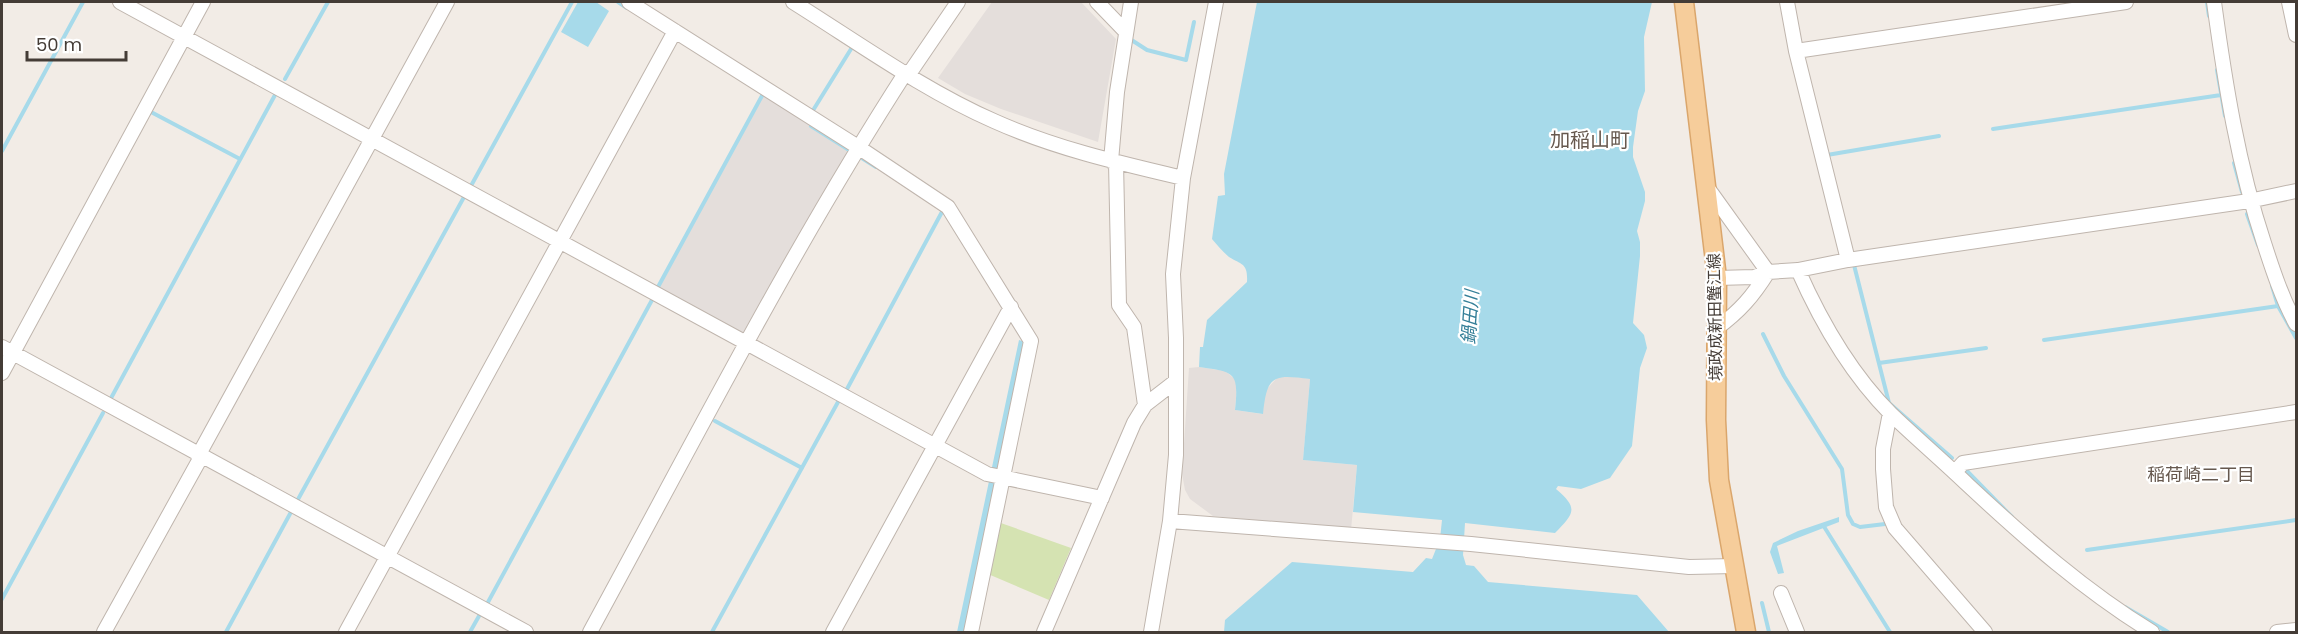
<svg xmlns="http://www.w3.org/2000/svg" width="2298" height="634" font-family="Poppins,'Noto Sans JP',sans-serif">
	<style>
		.industrial { fill: #e4dedb }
		.green { fill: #d5e3b2 }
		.water { fill: #a7daea }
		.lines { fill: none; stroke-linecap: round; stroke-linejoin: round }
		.stream { stroke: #a7daea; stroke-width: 4 }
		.minor-casing { stroke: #bfb5ad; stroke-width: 16 }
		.major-casing { stroke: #daa66c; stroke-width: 21 }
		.minor { stroke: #fff; stroke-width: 14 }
		.major { stroke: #f6cd9b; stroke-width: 18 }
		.labels { text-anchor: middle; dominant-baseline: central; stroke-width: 4.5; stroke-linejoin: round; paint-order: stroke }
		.street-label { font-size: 16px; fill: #443c36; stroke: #fff }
		.water-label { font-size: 18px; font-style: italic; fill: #347f98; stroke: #fff }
		.neighbourhood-label { font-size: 18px; fill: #66584e; stroke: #fff }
		.quarter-label { font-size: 20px; fill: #66584e; stroke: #fff }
	</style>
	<rect width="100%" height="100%" fill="#f2ece6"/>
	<path class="industrial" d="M 992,2 L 1081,2 L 1116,39 L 1098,142 L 1001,109 L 965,94 L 938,78 Z
		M 763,94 L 849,149 L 745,337 L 657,289 Z
		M 1199,367 L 1225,371 L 1235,379 L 1237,386 L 1235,410 L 1262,414 L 1265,391 L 1278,377 L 1285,375 L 1310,379 L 1303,460 L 1357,465 L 1351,530 L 1213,516 L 1190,499 L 1185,490 L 1182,474 L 1189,368 Z"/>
	<path class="green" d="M 998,522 L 1071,548 L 1049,600 L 988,574 Z"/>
	<path class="water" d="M 578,2 L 596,2 L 609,11 L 588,47 L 561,32 Z
		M 1257,2 L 1652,2 L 1644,37 L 1645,91 L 1638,111 L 1633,147 L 1633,157 L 1645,192 L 1645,201 L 1637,231 L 1640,242 L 1640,256 L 1633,323 L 1644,335 L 1647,348 L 1640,368 L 1632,446 L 1610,478 L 1581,489 L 1558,486 L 1556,489 C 1580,509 1573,514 1555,533 L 1465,523 L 1463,555 L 1466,565 L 1474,566 L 1488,582 L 1637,595 L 1669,632 L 1224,632 L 1225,620 L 1292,562 L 1413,572 L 1426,558 L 1432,559 L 1440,539 L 1442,520 L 1353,512 L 1357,465 L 1303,460 L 1310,379 C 1273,374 1267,375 1263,414 L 1235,410 C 1239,372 1235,372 1199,367 L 1200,347 L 1203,347 L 1207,320 L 1247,282 C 1248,263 1242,265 1229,257 C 1223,252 1217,245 1212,239 L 1218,196 L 1225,195 L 1224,174 Z
		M 1019,340 L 1025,342 L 966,632 L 957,632 Z
		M 1839,517 L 1839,522 L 1777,546 L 1784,573 L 1778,574 L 1770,552 L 1773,543 L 1798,531 Z"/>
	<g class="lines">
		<path class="stream" d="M 618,2 L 627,8
			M 2207,2 L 2209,16
			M 1130,39 L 1147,50 L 1186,60 L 1194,22
			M 2217,70 L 2225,116
			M 285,79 L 328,2
			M 151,112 L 240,159
			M 812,112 L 851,49
			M 811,126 L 876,167
			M 1993,129 L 2221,95
			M 2,151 L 83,2
			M 1827,155 L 1939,136
			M 2234,163 L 2242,192
			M 472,184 L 572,2
			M 2247,214 L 2258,245
			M 1854,265 L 1889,403 L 1952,458
			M 2272,286 L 2278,306 L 2296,338
			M 658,287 L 763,94
			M 1763,334 L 1784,376 L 1842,469 L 1848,515 L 1853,524 L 1860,527 L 1885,524
			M 2044,340 L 2278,306
			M 1879,363 L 1986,348
			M 847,389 L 943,210
			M 110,400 L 275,95
			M 715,421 L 802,468
			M 1966,470 L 2012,517
			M 296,503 L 464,197
			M 1823,525 L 1890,632
			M 2087,550 L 2296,520
			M 2,599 L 103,413
			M 1762,603 L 1769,632
			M 487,604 L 652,300
			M 2125,607 L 2168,632
			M 226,632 L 291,512
			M 470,632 L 479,616
			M 712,632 L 838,402"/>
		<defs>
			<path id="minor" d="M 120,2 L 987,474 L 1102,498
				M 629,2 L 858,147 L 948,207 L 1031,341 L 971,632
				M 793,2 C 857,42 925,91 994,121 C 1054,148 1119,163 1183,178
				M 1097,2 L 1125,31
				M 1787,2 L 1796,51 L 1848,260
				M 2214,2 C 2225,83 2238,165 2264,243 C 2273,271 2282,298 2296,324
				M 2289,2 L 2296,35
				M 1796,51 L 2126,2
				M 909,74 L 958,2
				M 1111,161 L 1117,92 L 1131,2
				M 1116,162 L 1119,305 L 1134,327 L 1145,405
				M 1707,187 L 1768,272 C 1753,296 1740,311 1717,328
				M 1798,270 C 1821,322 1850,373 1891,414 C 1916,438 1943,461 1968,485 C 2026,539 2085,591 2152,632
				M 1717,278 L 1754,277 L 1768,272 L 1798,270 L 1848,260 L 2249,201 L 2296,191
				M 2,347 L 526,632
				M 2,373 L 203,2
				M 1890,413 L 1883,449 L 1883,469 L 1886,507 L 1895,528 L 1985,632
				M 198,456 L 447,2
				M 1955,472 L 1963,463 L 2296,412
				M 1170,521 L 1471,544 L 1689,567 L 1734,566
				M 1781,593 L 1797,632
				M 104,632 L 201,457
				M 346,632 L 675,31
				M 590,632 C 692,445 790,252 906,72
				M 833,632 L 1011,307
				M 1044,632 L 1134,423 L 1145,405 L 1176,381
				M 1151,632 L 1170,521 L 1176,455 L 1176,338 L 1173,274 L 1183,178 L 1216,2
				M 2277,632 L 2296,630"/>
			<path id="major" d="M 1684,2 L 1717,278 L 1716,420 L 1719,480 L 1746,632"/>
		</defs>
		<use href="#minor" class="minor-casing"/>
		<use href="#major" class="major-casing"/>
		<use href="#minor" class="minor"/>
		<use href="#major" class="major"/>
	</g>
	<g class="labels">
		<g class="street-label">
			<text transform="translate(1715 317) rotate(-91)">境政成新田蟹江線</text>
		</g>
		<g class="water-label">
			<text transform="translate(1470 317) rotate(-86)">鍋田川</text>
		</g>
		<g class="neighbourhood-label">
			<text x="2201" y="474">稲荷崎二丁目</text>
		</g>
		<g class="quarter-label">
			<text x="1590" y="140">加稲山町</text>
		</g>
	</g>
	<rect width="2298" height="634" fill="none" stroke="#443c36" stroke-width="6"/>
	<path d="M27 51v9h99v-9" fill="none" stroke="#443c36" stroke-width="3"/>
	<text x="36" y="51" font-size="18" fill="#443c36" stroke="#ffffff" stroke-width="4.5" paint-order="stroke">50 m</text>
</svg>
